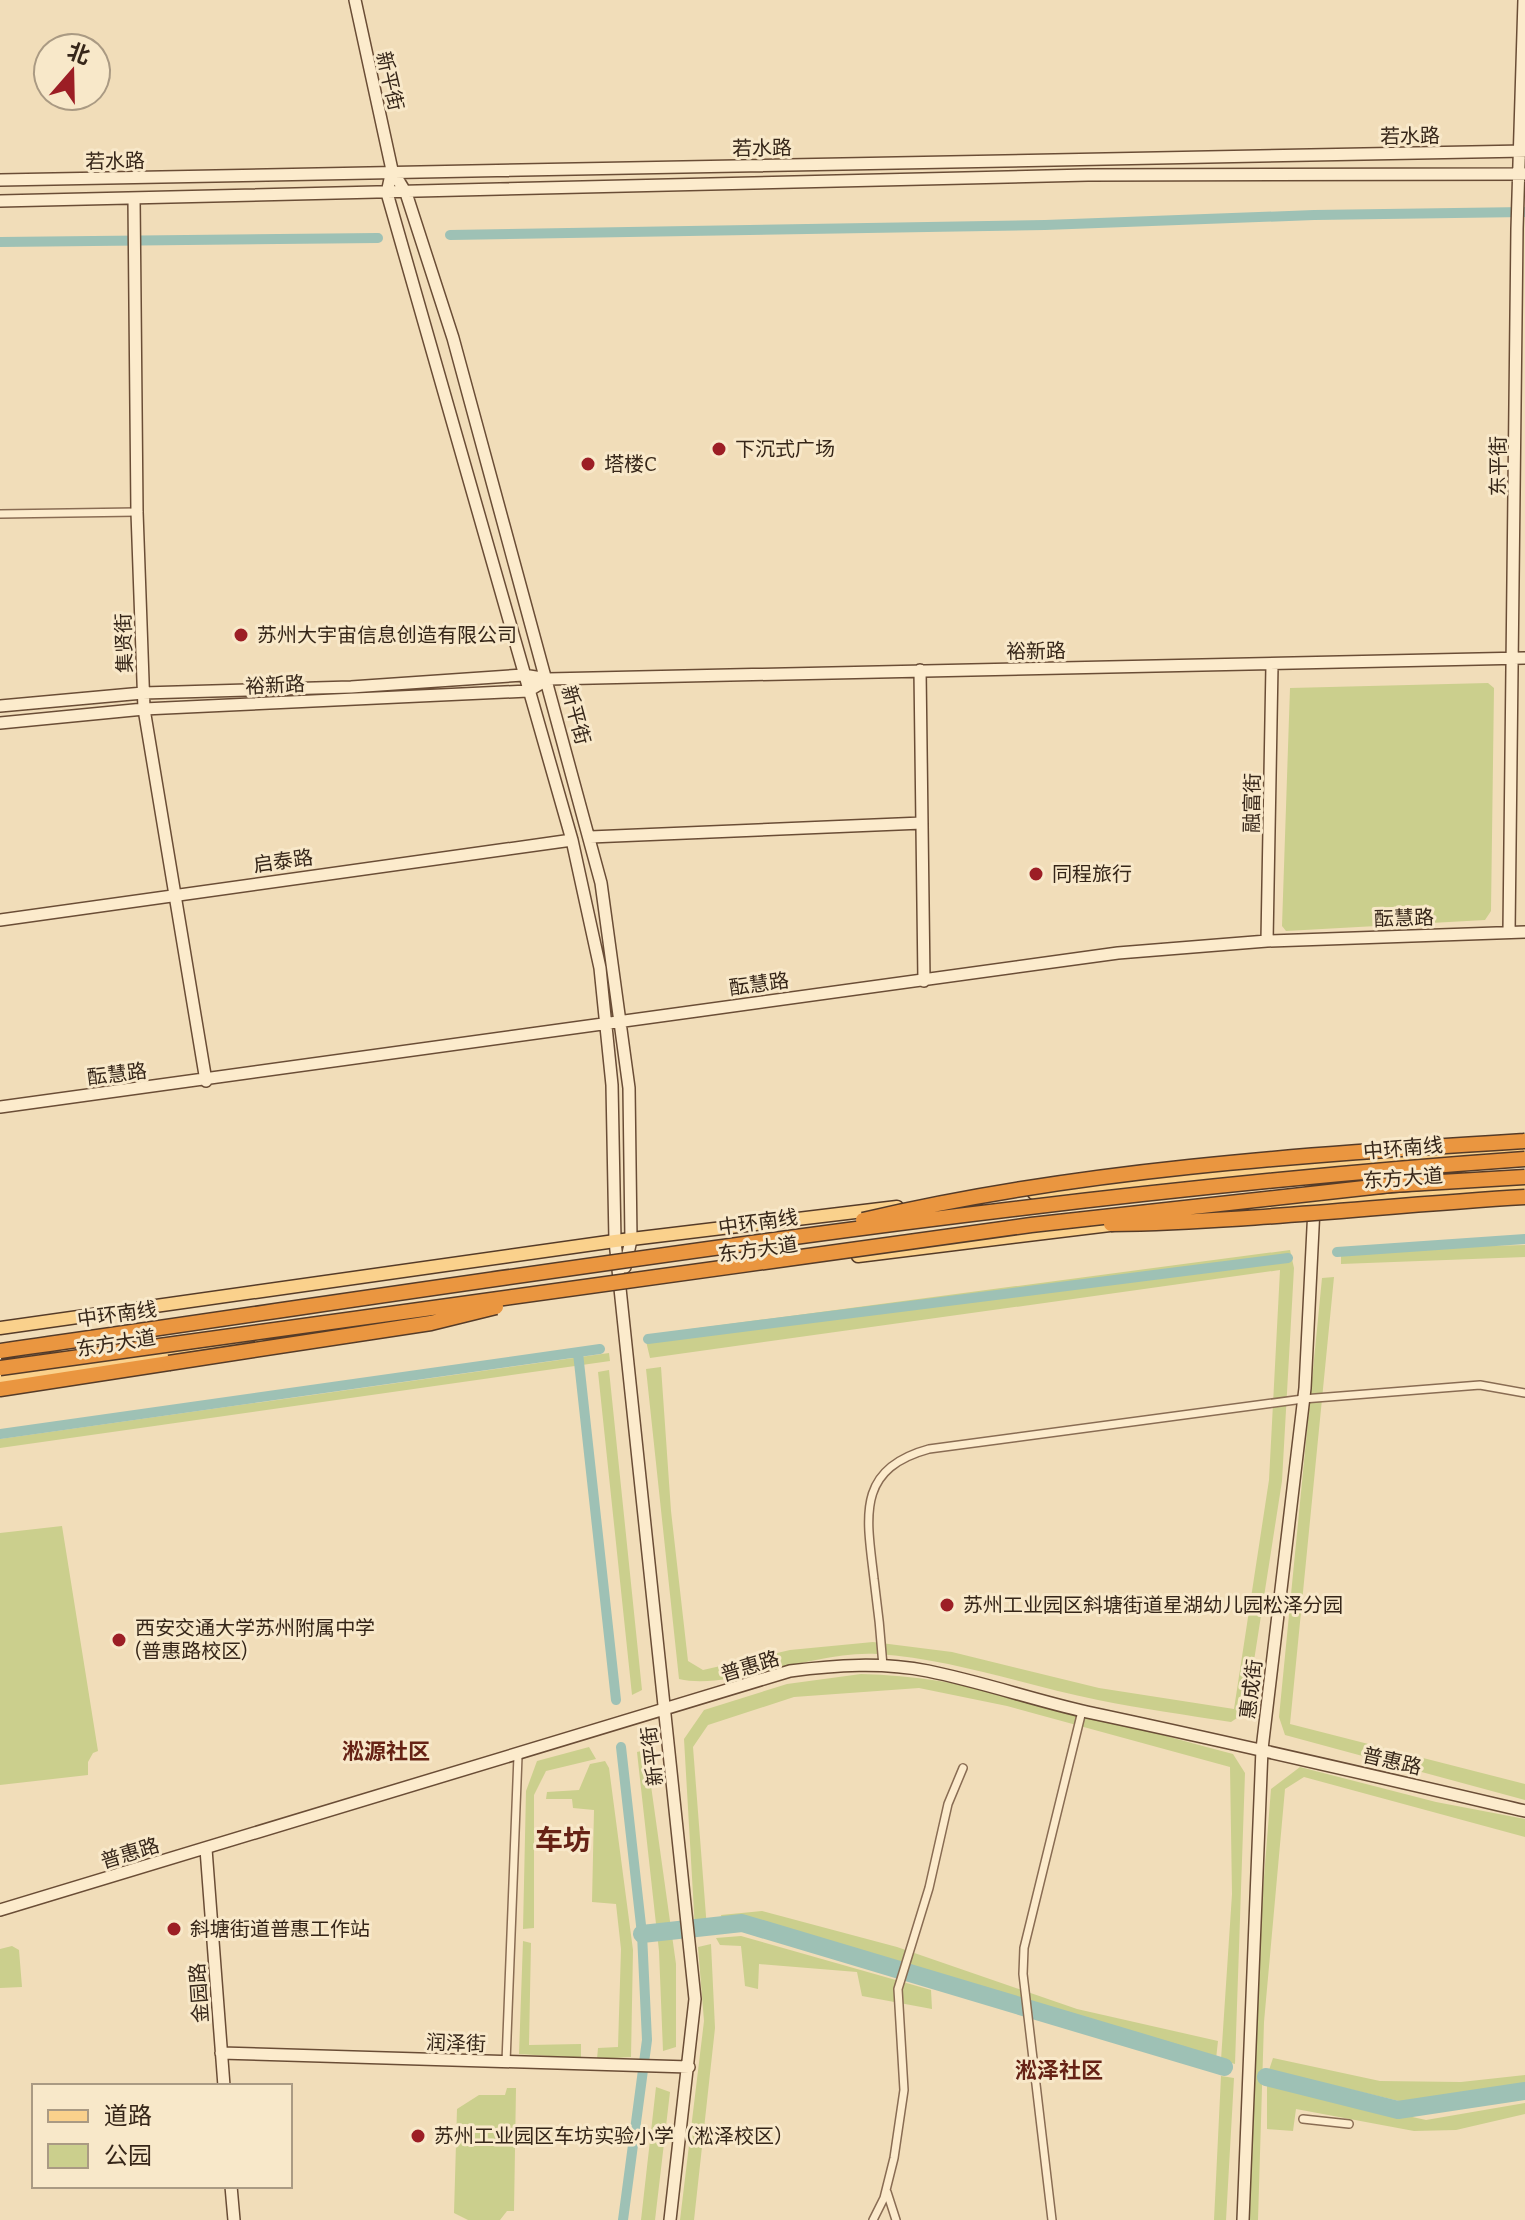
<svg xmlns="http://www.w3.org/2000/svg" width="1525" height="2220" font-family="Bitter,'Noto Sans SC',serif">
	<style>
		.green { fill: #cbcf8d }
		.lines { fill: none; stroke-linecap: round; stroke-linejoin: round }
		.canal { stroke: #9ec1b5; stroke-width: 10 }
		.river { stroke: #9ec1b5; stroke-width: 18 }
		.street-casing { stroke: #896c53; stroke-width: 10 }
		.secondary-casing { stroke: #6a4d36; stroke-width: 14 }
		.primary-casing { stroke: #553b28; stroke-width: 15 }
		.highway-casing { stroke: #553b28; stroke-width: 17 }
		.street { stroke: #fcebcc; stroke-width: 7 }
		.secondary { stroke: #fcebcc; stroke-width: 11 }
		.primary { stroke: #fad18c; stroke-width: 12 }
		.highway { stroke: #ea9640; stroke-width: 14 }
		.highway-bridge-casing { stroke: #553b28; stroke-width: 17; stroke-linecap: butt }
		.highway-bridge { stroke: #ea9640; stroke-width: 14 }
		.poi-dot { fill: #9c1e25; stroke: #f8e8c9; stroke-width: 3 }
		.labels { text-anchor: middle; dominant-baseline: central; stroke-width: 6; stroke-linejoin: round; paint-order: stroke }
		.street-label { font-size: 20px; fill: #362619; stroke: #f8e8c9 }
		.poi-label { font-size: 20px; fill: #362619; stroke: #f8e8c9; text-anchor: start }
		.neighbourhood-label { font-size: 22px; font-weight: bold; fill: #662215; stroke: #f8e8c9 }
		.district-label { font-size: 28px; font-weight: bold; fill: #662215; stroke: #f8e8c9 }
	</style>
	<rect width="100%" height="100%" fill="#f1ddb9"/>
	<path class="green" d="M 1488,683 L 1494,688 L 1491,911 L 1485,920 L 1286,931 L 1282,926 L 1290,688 Z
		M 1525,1245 L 1525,1257 L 1341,1264 L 1341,1250 Z
		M 1290,1250 L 1294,1268 L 1282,1481 L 1246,1712 L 1231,1722 C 1187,1715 1142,1709 1098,1700 C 1024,1685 953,1659 877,1654 C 814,1650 730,1691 679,1679 L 646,1369 L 661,1367 L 671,1511 L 688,1661 L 703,1670 L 790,1650 L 873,1642 L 952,1652 L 1099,1688 L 1234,1709 L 1269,1480 L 1280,1270 L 650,1358 L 646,1341 L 691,1329 Z
		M 1334,1277 L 1290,1724 L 1525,1784 L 1525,1800 L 1285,1735 L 1279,1717 L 1322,1278 Z
		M 609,1353 L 610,1361 L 0,1448 L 0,1439 Z
		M 609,1370 L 642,1690 L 632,1695 L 598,1372 Z
		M 62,1526 L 98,1751 L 93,1753 L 88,1762 L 88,1775 L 0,1785 L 0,1533 Z
		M 861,1674 C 985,1677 1113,1723 1233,1754 L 1245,1773 L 1235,2064 L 1221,2060 L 1232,1894 L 1230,1767 L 1007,1706 L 919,1688 L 794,1697 L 708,1725 L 693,1747 L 707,1929 L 695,1929 L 684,1739 L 704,1710 L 787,1684 Z
		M 589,1747 L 596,1759 L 546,1771 L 534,1795 L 534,1928 L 523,1929 L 526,1791 L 537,1761 Z
		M 646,1750 L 676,1964 L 676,2047 L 663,2051 L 659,1951 L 637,1752 Z
		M 605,1761 L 609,1768 L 633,1950 L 631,2057 L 597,2059 L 598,2048 L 618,2047 L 621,1949 L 616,1904 L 592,1902 L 594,1810 L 573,1808 L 572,1799 L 546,1799 L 547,1792 L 579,1790 L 590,1764 Z
		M 1300,1767 L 1436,1802 L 1525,1819 L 1525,1837 L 1304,1777 L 1285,1789 L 1264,2022 L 1258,2220 L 1247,2220 L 1254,2004 L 1271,1789 Z
		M 762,1911 L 897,1947 L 1077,2009 L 1218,2041 L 1216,2059 L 752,1925 L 724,1927 L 721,1915 Z
		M 741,1936 L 931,1990 L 932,2009 L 862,1996 L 857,1972 L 759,1964 L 758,1989 L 745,1986 L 741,1946 L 720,1945 L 716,1938 Z
		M 523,1941 L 531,1943 L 529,2045 L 581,2044 L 581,2058 L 519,2054 Z
		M 711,1944 L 715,2028 L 694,2220 L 680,2220 L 704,2021 L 698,1947 Z
		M 12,1946 L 19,1950 L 22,1987 L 0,1988 L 0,1949 Z
		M 1273,2058 L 1380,2081 L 1461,2082 L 1525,2075 L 1525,2087 L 1420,2106 L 1269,2070 Z
		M 1221,2076 L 1234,2078 L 1226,2220 L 1214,2220 Z
		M 1267,2085 L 1426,2120 L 1525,2103 L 1525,2114 L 1456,2130 L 1414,2131 L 1296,2109 L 1293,2131 L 1267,2129 Z
		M 656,2087 L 670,2092 L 655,2220 L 641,2220 Z
		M 507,2088 L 516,2088 L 514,2211 L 507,2211 L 500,2220 L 468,2220 L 454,2213 L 457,2109 L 479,2095 L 505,2095 Z"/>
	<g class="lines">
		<path class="canal" d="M 450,235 L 1045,225 L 1314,215 L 1525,212
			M 0,242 L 378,238
			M 1337,1252 L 1525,1239
			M 648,1339 L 1288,1258
			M 578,1353 L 616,1700
			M 0,1434 L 600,1349
			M 621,1747 L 642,1934 L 647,2040 L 623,2220"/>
		<path class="river" d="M 642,1934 L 742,1923 L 1224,2067
			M 1266,2077 L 1398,2110 L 1525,2091"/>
		<defs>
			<path id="street" d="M 0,514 L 137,512
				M 883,1666 C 881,1637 878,1608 874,1579 C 867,1518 855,1469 929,1449 L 1303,1399 L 1480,1385 L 1525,1393
				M 506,2062 L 518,1756
				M 1303,2119 L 1349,2124
				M 887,2192 L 896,2220
				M 873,2220 L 884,2198 L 894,2158 L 904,2090 L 898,1989 L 929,1888 L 948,1804 L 963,1768
				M 1052,2220 L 1023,1974 L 1024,1948 L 1082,1711"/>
			<path id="secondary" d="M 355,0 L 392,170 L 406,193 L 453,338 L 601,883 L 629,1088 L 631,1240 L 625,1267
				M 392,170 L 387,193 L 572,840 L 600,968 L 612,1085 L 615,1241 L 695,1999 L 670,2220
				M 0,180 L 1525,151
				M 134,198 L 137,512 L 144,709 L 206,1081
				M 0,201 L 1088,175 L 1525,174
				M 920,670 L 924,981
				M 0,706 L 143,693 L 351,687 L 523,675 L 548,679 L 1525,658
				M 0,723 L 144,709 L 528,691 L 548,679
				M 590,837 L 922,823
				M 0,920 L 572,840
				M 1509,932 L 1517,229 L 1524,0
				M 1267,941 L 1272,665
				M 0,1107 L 1118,953 L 1267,941 L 1525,932
				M 206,1849 L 224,2086
				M 0,1910 L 790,1671 C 836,1665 882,1662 928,1671 C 982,1682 1034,1700 1087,1712 C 1234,1743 1379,1777 1525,1811
				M 221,2053 L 689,2067
				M 231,2186 L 234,2220
				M 1243,2220 L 1262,1749 L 1305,1388 L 1314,1208"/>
			<path id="primary" d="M 1034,1193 L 1315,1164 L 1525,1148
				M 1236,1212 L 1525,1189
				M 858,1256 L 1118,1224
				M 0,1328 L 615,1241 L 897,1207
				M 0,1381 L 321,1333"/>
			<path id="highway" d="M 0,1389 L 169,1363"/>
		</defs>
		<use href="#street" class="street-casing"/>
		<use href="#secondary" class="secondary-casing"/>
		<use href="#primary" class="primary-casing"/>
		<use href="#highway" class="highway-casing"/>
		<use href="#street" class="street"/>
		<use href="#secondary" class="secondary"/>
		<use href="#primary" class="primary"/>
		<use href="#highway" class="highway"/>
		<defs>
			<path id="highway-bridge" d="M 863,1220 C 1079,1169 1304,1155 1525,1141
				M 1111,1224 C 1249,1222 1387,1205 1525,1197
				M 0,1351 C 507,1279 1014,1195 1525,1159
				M 169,1363 L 431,1323 L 496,1307
				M 0,1368 L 1031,1225 L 1391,1185 L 1525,1177"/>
		</defs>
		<use href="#highway-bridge" class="highway-bridge-casing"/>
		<use href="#highway-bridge" class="highway-bridge"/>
	</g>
	<g class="poi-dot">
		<circle cx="719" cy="449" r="8"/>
		<circle cx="588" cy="464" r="8"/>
		<circle cx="241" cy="635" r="8"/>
		<circle cx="1036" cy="874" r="8"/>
		<circle cx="947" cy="1605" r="8"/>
		<circle cx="119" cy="1640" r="8"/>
		<circle cx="174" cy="1929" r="8"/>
		<circle cx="418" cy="2136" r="8"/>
	</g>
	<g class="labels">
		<g class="street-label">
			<text transform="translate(390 81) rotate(77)">新平街</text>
			<text transform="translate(1410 136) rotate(-1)">若水路</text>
			<text transform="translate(762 148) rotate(-1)">若水路</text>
			<text transform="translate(115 161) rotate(-1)">若水路</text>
			<text transform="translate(1498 466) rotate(-90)">东平街</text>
			<text transform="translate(124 643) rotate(-92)">集贤街</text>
			<text transform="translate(1036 651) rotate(-1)">裕新路</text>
			<text transform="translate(275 685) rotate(-3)">裕新路</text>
			<text transform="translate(576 715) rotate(75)">新平街</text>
			<text transform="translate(1252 803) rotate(-89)">融富街</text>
			<text transform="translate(283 861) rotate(-8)">启泰路</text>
			<text transform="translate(1404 918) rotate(-2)">酝慧路</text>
			<text transform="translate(759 984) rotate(-8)">酝慧路</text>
			<text transform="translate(117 1074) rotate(-7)">酝慧路</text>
			<text transform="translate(1403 1148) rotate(-5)">中环南线</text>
			<text transform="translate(1403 1178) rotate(-4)">东方大道</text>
			<text transform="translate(758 1222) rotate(-8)">中环南线</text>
			<text transform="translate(758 1249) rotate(-8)">东方大道</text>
			<text transform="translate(117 1314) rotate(-8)">中环南线</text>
			<text transform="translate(116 1343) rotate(-9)">东方大道</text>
			<text transform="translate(750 1666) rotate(-17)">普惠路</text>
			<text transform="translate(1251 1689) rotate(-83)">惠成街</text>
			<text transform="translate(652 1756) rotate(-97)">新平街</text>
			<text transform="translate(1392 1761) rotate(13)">普惠路</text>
			<text transform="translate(130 1853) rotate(-17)">普惠路</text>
			<text transform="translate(199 1993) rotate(-94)">金园路</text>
			<text transform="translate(456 2043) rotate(2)">润泽街</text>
		</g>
		<g class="poi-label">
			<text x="735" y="449">下沉式广场</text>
			<text x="604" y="464">塔楼C</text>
			<text x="257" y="635">苏州大宇宙信息创造有限公司</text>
			<text x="1052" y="874">同程旅行</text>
			<text x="963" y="1605">苏州工业园区斜塘街道星湖幼儿园松泽分园</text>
			<text x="135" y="1628">西安交通大学苏州附属中学<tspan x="135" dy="23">(普惠路校区)</tspan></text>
			<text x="190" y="1929">斜塘街道普惠工作站</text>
			<text x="434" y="2136">苏州工业园区车坊实验小学（淞泽校区）</text>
		</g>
		<g class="neighbourhood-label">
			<text x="386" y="1751">淞源社区</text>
			<text x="1059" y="2070">淞泽社区</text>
		</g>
		<g class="district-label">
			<text x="563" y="1840">车坊</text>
		</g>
	</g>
	<rect x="32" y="2084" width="260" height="104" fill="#f8e8c9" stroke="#aa9a83" stroke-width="2"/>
	<rect x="48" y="2110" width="40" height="12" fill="#fad18c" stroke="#aa9a83" stroke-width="2"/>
	<text x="104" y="2124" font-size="24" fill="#362619">道路</text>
	<rect x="48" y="2144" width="40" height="24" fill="#cbcf8d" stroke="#aa9a83" stroke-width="2"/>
	<text x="104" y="2164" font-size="24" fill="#362619">公园</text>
	<g transform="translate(72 72) rotate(20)"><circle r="38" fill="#f8e8c9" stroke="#aa9a83" stroke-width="2"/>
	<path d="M0-6L14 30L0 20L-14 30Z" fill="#9c1e25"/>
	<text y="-12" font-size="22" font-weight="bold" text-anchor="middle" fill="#362619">北</text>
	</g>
</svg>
